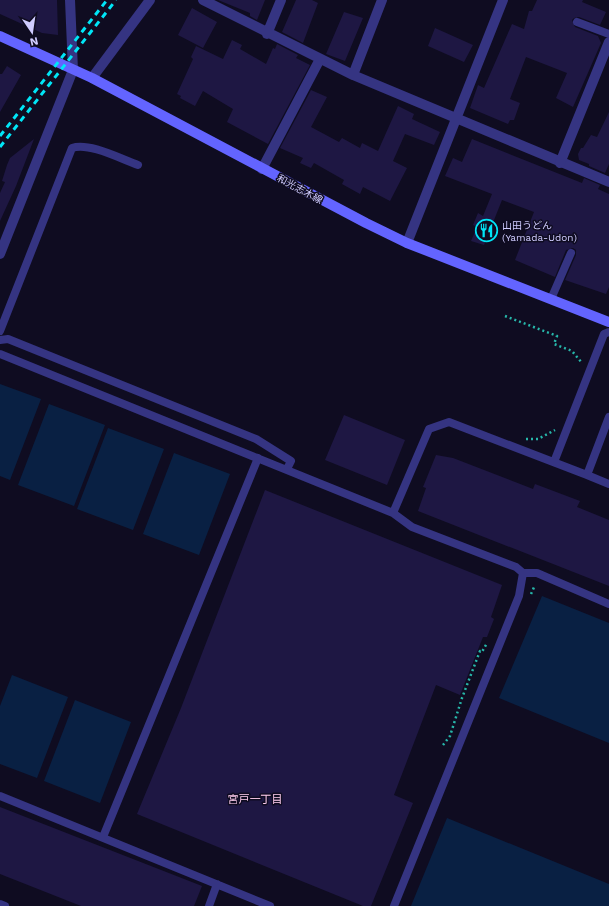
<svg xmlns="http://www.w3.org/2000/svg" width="609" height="906" font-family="'Work Sans','Noto Sans JP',sans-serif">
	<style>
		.water { fill: #092043 }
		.building { fill: #1e1743 }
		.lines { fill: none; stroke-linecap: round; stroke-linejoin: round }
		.path { stroke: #27b7aa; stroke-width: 2.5; stroke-dasharray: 2 3; stroke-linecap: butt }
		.service { stroke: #353482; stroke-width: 8 }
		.minor { stroke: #353482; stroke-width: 10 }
		.tertiary { stroke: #353482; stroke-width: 10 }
		.secondary { stroke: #6364ff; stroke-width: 10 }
		.rail { stroke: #00e6f7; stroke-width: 3; stroke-dasharray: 6 5; stroke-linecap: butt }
		.labels { text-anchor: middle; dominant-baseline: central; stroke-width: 3; stroke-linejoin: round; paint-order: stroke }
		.street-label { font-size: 10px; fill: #d0ccff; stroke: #0f0c21 }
		.poi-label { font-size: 10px; fill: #d0ccff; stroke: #0f0c21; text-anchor: start }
		.neighbourhood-label { font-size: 11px; fill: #ffceef; stroke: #0f0c21 }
	</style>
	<rect width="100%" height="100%" fill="#0f0c21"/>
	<path class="water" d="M 0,384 L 41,399 L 10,480 L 0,476 Z
		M 49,404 L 105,425 L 74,506 L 18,485 Z
		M 108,428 L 164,449 L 133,530 L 77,509 Z
		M 174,453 L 230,474 L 199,555 L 143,534 Z
		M 542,596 L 609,623 L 609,743 L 499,698 Z
		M 12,675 L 68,697 L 37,778 L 0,764 L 0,706 Z
		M 75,700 L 131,722 L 100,803 L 44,781 Z
		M 447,818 L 609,884 L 609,906 L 411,906 Z"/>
	<path class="building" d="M 0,0 L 57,0 L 58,35 L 42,33 L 0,14 Z
		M 218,0 L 265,0 L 257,20 L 250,16 L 250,13 Z
		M 296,0 L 312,0 L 318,3 L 303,43 L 282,32 Z
		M 537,0 L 583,0 L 582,2 L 606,12 L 600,25 L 579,17 L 574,18 L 572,20 L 575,27 L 598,36 L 601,43 L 573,107 L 556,98 L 567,73 L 526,57 L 510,99 L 520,103 L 514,120 L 510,120 L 508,124 L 470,108 L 478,85 L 484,88 L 512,24 L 524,29 L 529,11 L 532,11 Z
		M 192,8 L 217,22 L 203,48 L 178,35 Z
		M 344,12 L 363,18 L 345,61 L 326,54 Z
		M 435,28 L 473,45 L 464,62 L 428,46 Z
		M 232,40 L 242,45 L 240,49 L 266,64 L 273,48 L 275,49 L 277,44 L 298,55 L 296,58 L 310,65 L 268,144 L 227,122 L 233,109 L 203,91 L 195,106 L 180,98 L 181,96 L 177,94 L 193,59 L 191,57 L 196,46 L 223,59 Z
		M 7,66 L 21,75 L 0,112 L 0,74 L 2,74 Z
		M 311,90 L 327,97 L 311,127 L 339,142 L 342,138 L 360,148 L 362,143 L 378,151 L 398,106 L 414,114 L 412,119 L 440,132 L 434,145 L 405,134 L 393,161 L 407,168 L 390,201 L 363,187 L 360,194 L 342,184 L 344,180 L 314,163 L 311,168 L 300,163 L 303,158 L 280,148 Z
		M 609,112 L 609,164 L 605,173 L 589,166 L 589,164 L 579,160 L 578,154 L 581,148 L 583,148 L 591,135 L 597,137 Z
		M 34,139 L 16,186 L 0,221 L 0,193 L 5,182 L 2,181 L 7,165 L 10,158 Z
		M 472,139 L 582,183 L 584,178 L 600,185 L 598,189 L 609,194 L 609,287 L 606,294 L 565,280 L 576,255 L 576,250 L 573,248 L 566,250 L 555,277 L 515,260 L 534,212 L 502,200 L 484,245 L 471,241 L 477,227 L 473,225 L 478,213 L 483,216 L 492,194 L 445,176 L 453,158 L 462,162 Z
		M 344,415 L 405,440 L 387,485 L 325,460 Z
		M 436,455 L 453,458 L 533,489 L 535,484 L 580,501 L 577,507 L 609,520 L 609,586 L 418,511 L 426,488 L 423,487 Z
		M 265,490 L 502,585 L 491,617 L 494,619 L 487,637 L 483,637 L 460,695 L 436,685 L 394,795 L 413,803 L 371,906 L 363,906 L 137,814 L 181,708 Z
		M 0,807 L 202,886 L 194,906 L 81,906 L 0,874 Z"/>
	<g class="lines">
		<path class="path" d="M 505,316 L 557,336 L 554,344 L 572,351 L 582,363
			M 526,439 L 538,439 L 555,430
			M 531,594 L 535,585
			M 443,745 L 450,736 L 462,698 L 480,651 L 482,652 L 487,643"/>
		<path class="service" d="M 577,22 L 609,34
			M 551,299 L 571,253
			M 0,331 L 72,148 C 89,142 121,159 138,165
			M 0,340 L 8,339 L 256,439 L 291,461 L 287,469
			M 0,354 L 393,513 L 412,527 L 516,567 L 523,573 L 537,573 L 609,604
			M 609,417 L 587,475 L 609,484
			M 554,462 L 604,334 L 609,332
			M 393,513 L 429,429 L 449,422 L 587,475
			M 0,796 L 270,906
			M 103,837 L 258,458
			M 0,904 L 5,906
			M 209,906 L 217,884
			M 394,906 L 519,596 L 523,573"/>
		<path class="minor" d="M 203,0 L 353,75 L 609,182
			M 267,34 L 281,0
			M 353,75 L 382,0
			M 92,78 L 150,0
			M 262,169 L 320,59
			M 407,243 L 503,0"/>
		<path class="tertiary" d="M 560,163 L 609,42
			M 0,254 L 73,70 L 70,0"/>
		<path class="secondary" d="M 0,36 L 92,78 L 366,223 L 407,243 L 609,322"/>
		<path class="rail" d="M 0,136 L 107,0
			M 0,147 L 116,0"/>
	</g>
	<defs>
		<symbol id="restaurant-ring" viewBox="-11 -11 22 22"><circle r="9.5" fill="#0f0c21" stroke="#00e6f7" stroke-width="1.5"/><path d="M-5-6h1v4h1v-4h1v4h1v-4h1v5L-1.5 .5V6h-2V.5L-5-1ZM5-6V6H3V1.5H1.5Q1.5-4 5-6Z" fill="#00e6f7"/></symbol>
	</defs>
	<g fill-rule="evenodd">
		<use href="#restaurant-ring" x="474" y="218" width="25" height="25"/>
	</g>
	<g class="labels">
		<g class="street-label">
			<text transform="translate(300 189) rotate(28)">和光志木線</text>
		</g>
		<g class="poi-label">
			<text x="502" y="225">山田うどん<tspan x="502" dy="12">(Yamada-Udon)</tspan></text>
		</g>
		<g class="neighbourhood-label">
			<text x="255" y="799">宮戸一丁目</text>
		</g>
	</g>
	<g transform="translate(32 32) rotate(167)" stroke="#0f0c21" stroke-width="3" paint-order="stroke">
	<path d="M0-3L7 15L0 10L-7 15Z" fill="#d0ccff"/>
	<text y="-6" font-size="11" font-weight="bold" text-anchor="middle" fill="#d0ccff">N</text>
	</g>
</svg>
